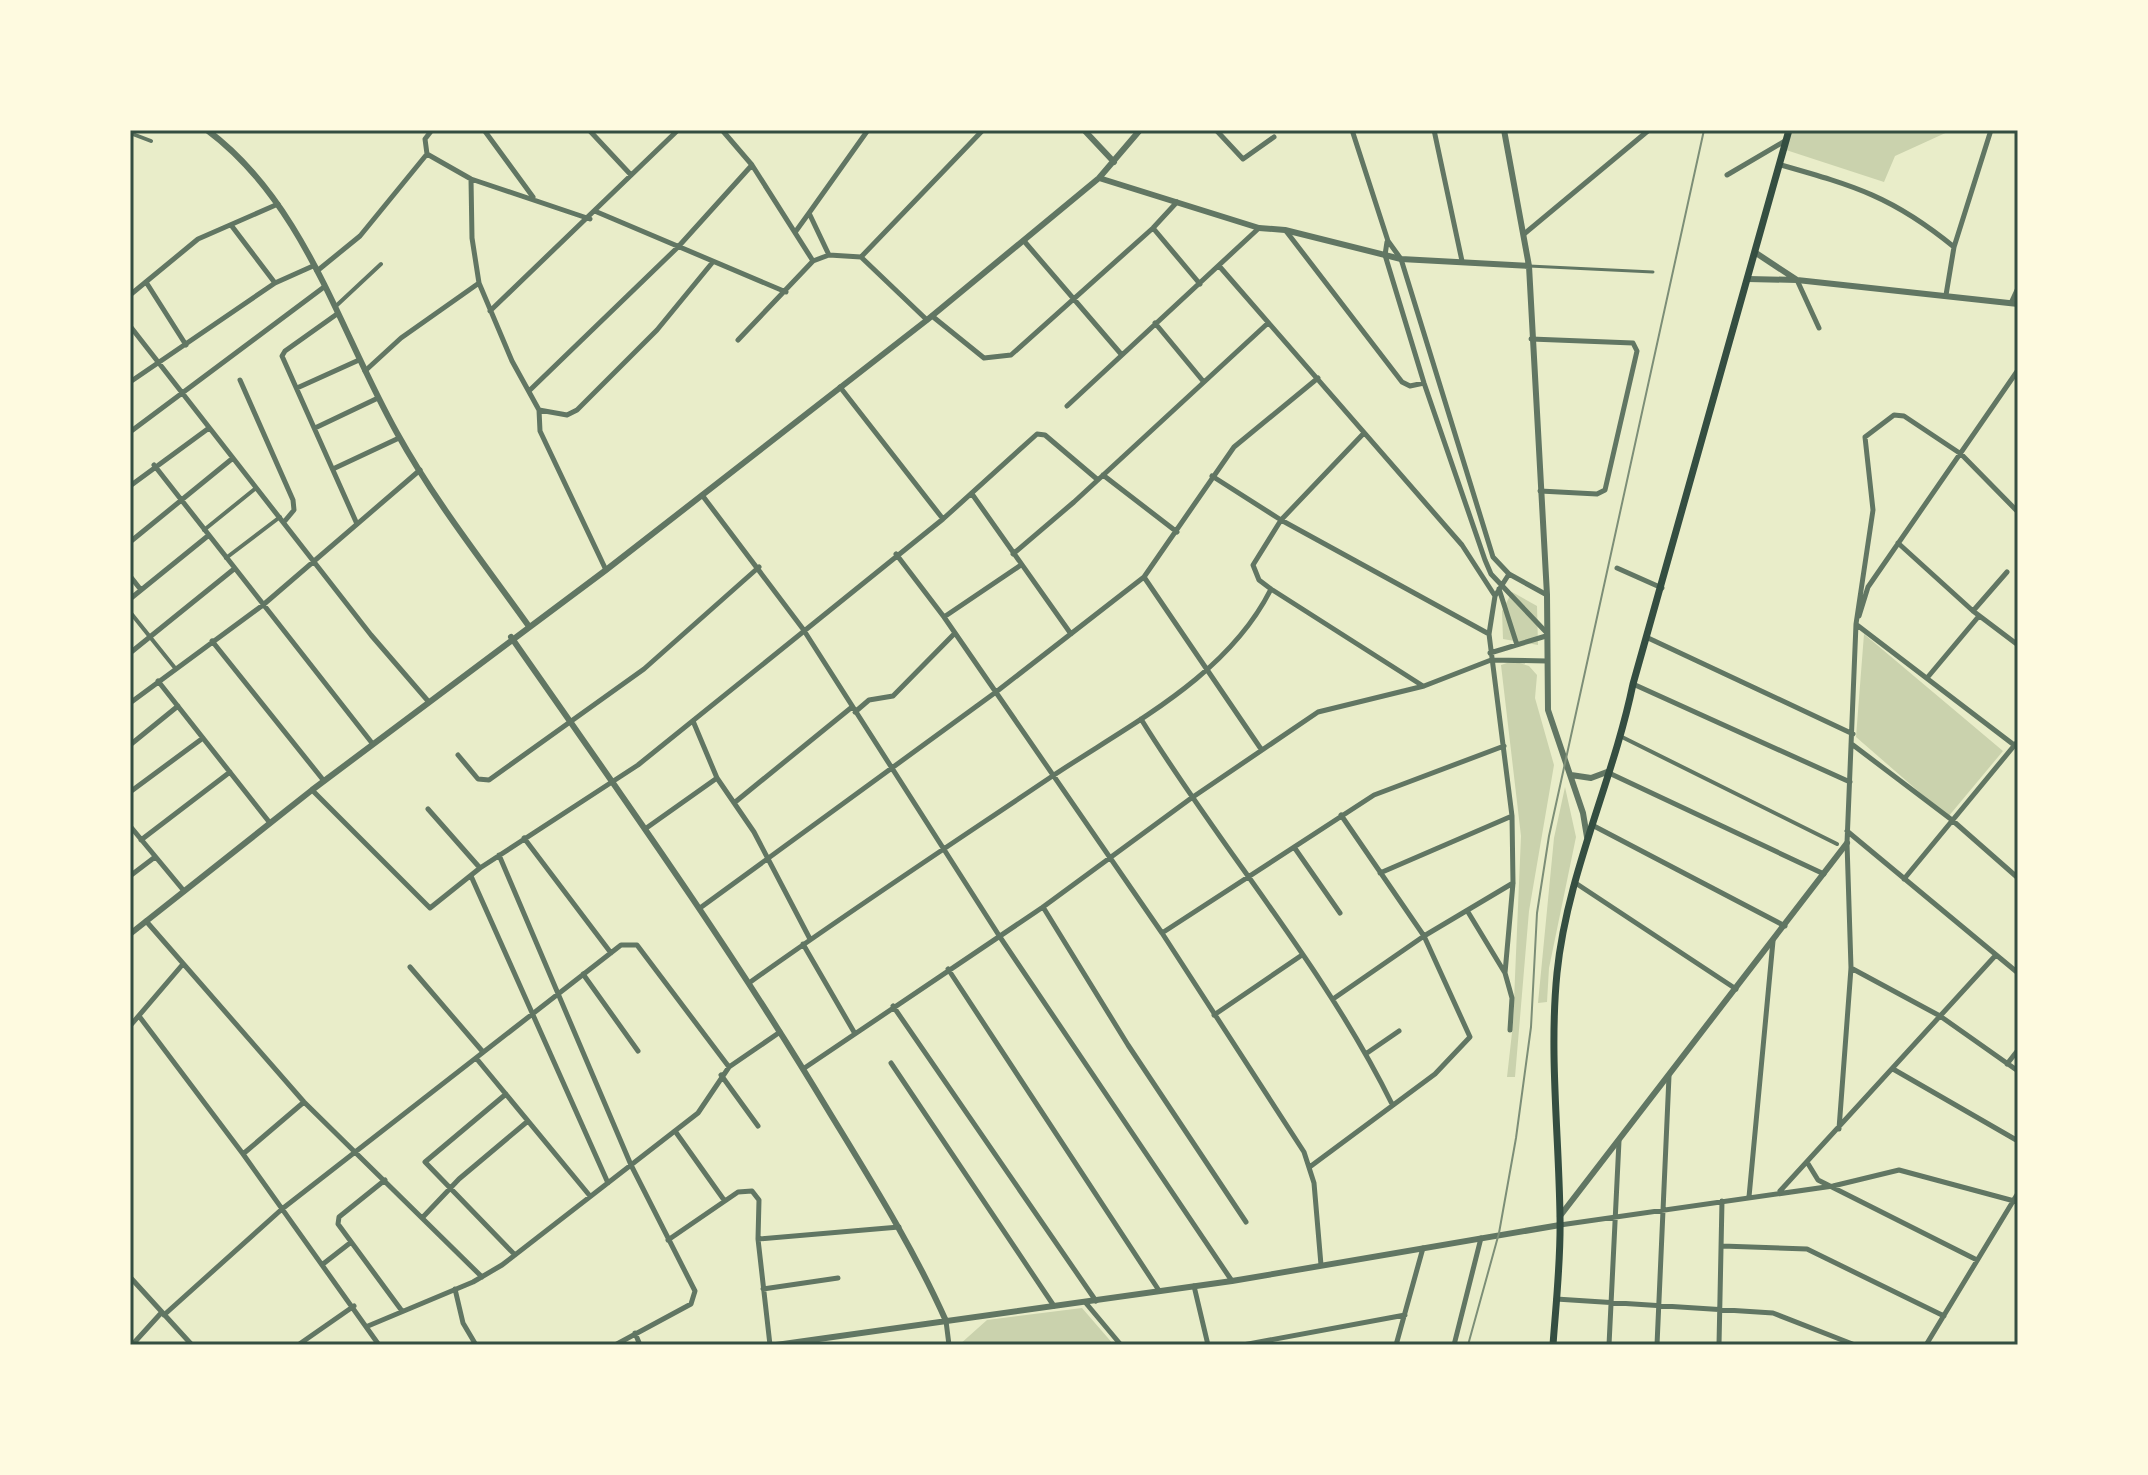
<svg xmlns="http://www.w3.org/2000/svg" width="2148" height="1475" font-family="'Archivo Narrow',sans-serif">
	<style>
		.green { fill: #cad2ad }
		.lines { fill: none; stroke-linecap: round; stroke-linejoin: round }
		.service { stroke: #617663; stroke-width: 3 }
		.pedestrian { stroke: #617663; stroke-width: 4 }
		.minor { stroke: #617663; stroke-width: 5 }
		.tertiary { stroke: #617663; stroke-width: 6 }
		.secondary { stroke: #344e41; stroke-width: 7 }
		.tram { stroke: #7c8e77; stroke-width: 2 }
		.neatline { fill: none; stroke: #344e41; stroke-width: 3 }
	</style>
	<rect width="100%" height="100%" fill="#e9edc9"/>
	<path class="green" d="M 1792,130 L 1952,130 L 1895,156 L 1884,182 L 1786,150 Z
		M 1512,592 L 1537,606 L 1538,645 L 1503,639 L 1502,611 Z
		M 1864,634 L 2003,751 L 1948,817 L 1856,737 Z
		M 1513,661 L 1529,666 L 1537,675 L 1535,698 L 1554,765 L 1529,911 L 1515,1077 L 1507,1077 L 1513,1024 L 1521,836 L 1501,665 Z
		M 1565,787 L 1576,837 L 1549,968 L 1547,1002 L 1538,1003 L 1554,838 Z
		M 1082,1308 L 1114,1345 L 959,1345 L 987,1320 Z"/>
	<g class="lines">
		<path class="service" d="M 1529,266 L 1653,272"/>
		<path class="pedestrian" d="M 130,133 L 151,141
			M 336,306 L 381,264
			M 204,530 L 256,488
			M 226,558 L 280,517
			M 130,612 L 175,668
			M 1622,737 L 1837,844"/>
		<path class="minor" d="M 432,130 L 425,139 L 427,154 L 471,179 L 590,219
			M 484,130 L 533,197
			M 589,130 L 631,175
			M 722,130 L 752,165 L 813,261
			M 1216,130 L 1243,159 L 1274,137
			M 1352,130 L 1388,241 L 1401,259 L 1493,557 L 1509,574 L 1547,595
			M 1434,130 L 1462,261
			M 1781,165 C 1855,186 1893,197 1954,247
			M 1727,175 L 1785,141
			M 471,179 L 472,238 L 479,283 L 512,361 L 539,410 L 540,431 L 606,570
			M 597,212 L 786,292
			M 231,225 L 275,283
			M 1153,228 L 1200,284
			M 796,231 L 809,213
			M 1286,231 L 1402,382 L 1410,386 L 1424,383
			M 1524,234 L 1649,130
			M 1024,241 L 1121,354
			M 1387,242 L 1385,255 L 1424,383 L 1485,560 L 1491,574 L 1546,632
			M 829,255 L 809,213 L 868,130
			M 861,257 L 983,130
			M 813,261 L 829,255 L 861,257 L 927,320
			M 1220,267 L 1462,545 L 1495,596
			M 317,271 L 360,236 L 427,154
			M 1797,280 L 1819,328
			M 146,282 L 186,345
			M 130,295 L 198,239 L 278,204
			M 1946,295 L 1954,247 L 1991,130
			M 2011,303 L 2018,288
			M 490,311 L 678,130
			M 337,314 L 285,351 L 282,356 L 357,524
			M 932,316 L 984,358 L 1011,355 L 1153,228 L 1177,202
			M 1155,323 L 1203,381
			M 130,326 L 371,635 L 428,701
			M 1531,339 L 1633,343 L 1637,351 L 1605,490 L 1597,494 L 1540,491
			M 738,340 L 813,261
			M 365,371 L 401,338 L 479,283
			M 240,380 L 293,500 L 294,510 L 284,522
			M 130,382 L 275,283 L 313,266
			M 840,387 L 943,519
			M 297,388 L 359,360
			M 530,390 L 678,247 L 752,165
			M 1067,406 L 1259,228
			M 539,410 L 567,415 L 577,410 L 657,330 L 712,263
			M 315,428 L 378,398
			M 130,432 L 324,287
			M 1364,433 L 1281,520 L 1253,565 L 1259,580 L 1271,589 L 1423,686
			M 154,465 L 372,743
			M 335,468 L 399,438
			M 1103,475 L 1177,532
			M 1212,476 L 1281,520 L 1489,634
			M 130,486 L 209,428
			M 972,494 L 1071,634
			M 702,495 L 803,629 L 1000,937 L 1232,1281
			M 130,542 L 233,458
			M 1898,543 L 1973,611 L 2018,645
			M 896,554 L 944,617 L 1162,933 L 1304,1152 L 1314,1183 L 1321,1265
			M 1013,554 L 1074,502 L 1268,323
			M 1617,568 L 1662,588
			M 1509,574 L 1495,596 L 1489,634 L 1512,816 L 1513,883 L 1505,973 L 1512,998 L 1510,1030
			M 130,576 L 141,590
			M 1144,577 L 1261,749
			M 1499,589 L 1517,645
			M 130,599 L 209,535
			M 1973,611 L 2007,572
			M 1859,616 L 1868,587 L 2018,370
			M 944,617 L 1021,565
			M 1857,625 L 2018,748
			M 1646,637 L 1853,734
			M 212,641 L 324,781
			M 130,653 L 234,569
			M 1490,653 L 1546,636
			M 1927,678 L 1979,616
			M 158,681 L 270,823
			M 1633,684 L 1850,782
			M 130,703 L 263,605 L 420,470
			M 855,712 L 869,700 L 893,696 L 955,633
			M 1141,719 C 1221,849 1324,966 1392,1104
			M 693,721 L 717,778 L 754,832 L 810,939
			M 130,745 L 178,706
			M 1853,745 L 1952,820 L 2018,878
			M 458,755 L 478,779 L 489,780 L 644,669 L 759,567
			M 1609,773 L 1824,874
			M 312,790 L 430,908 L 480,868
			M 130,792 L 203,738
			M 734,803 L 852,707
			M 428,809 L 480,868 L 638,765 L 943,519 L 1037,434 L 1045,435 L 1098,480
			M 1592,825 L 1785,926
			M 130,826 L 184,891
			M 645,829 L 717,778
			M 1847,831 L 2018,973
			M 524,838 L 611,953
			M 141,840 L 230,772
			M 1294,847 L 1340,913
			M 499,855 L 631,1165 L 695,1291 L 691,1304 L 615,1345
			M 1380,873 L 1512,816
			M 130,876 L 155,857
			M 471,876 L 608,1183
			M 1904,879 L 2018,741
			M 1577,884 L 1736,989
			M 1043,907 L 1128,1045 L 1246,1222
			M 700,908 L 996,692 L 1144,577 L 1234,447 L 1318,378
			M 1468,912 L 1505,973
			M 146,921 L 304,1102 L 482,1277
			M 1162,933 L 1374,795 L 1504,746
			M 803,944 L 854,1032
			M 410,967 L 483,1052
			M 1851,968 L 1940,1016 L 2018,1071
			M 948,969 L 1158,1289
			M 583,974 L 638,1051
			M 749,983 C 848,912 950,845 1051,777 C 1130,724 1227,677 1271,589
			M 1333,999 L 1424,936 L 1341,815
			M 893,1006 L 1096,1301
			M 1214,1015 L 1302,955
			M 139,1016 L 243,1154 L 379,1345
			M 130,1026 L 183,964
			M 1367,1053 L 1399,1031
			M 476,1058 L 590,1196
			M 891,1063 L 1054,1306
			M 2007,1064 L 2018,1050
			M 803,1069 L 1043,907 L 1190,799 L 1318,712 L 1424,686 L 1491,660 L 1547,661
			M 1893,1069 L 2018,1141
			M 721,1075 L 758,1126
			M 506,1094 L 425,1162 L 515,1255
			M 1839,1129 L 1851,968 L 1847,843 L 1856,624 L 1873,510 L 1865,437 L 1894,415 L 1904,416 L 1961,454 L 2018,512
			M 675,1131 L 724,1200
			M 243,1154 L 304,1102
			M 1807,1162 L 1818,1180 L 1977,1260
			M 1311,1166 L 1435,1074 L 1470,1037 L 1424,936 L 1513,883
			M 385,1180 L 339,1217 L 338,1224 L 402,1311
			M 1780,1191 L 1995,956
			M 1749,1197 L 1773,941
			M 423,1217 L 459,1179 L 528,1121
			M 1560,1225 L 1833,1186 L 1899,1170 L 2018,1202
			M 758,1239 L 899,1227
			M 668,1240 L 738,1192 L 752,1191 L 759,1200 L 758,1239 L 770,1345
			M 1722,1246 L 1807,1249 L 1944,1316
			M 323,1264 L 350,1243
			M 130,1277 L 192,1345
			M 1194,1286 L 1208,1345
			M 455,1289 L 463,1323 L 476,1345
			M 763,1289 L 838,1278
			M 1556,1299 L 1773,1313 L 1855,1345
			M 1085,1302 L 1121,1345
			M 164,1315 L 282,1209 L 621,945 L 637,945 L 729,1067
			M 946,1321 L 949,1345
			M 368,1326 L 473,1282 L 502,1265 L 698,1113 L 729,1067 L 780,1032
			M 635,1333 L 640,1345
			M 132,1345 L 162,1312
			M 298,1345 L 354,1306
			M 1243,1345 L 1405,1315
			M 1396,1345 L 1423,1248
			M 1454,1345 L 1481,1238
			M 1609,1345 L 1619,1141
			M 1657,1345 L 1669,1076
			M 1719,1345 L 1722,1201
			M 1926,1345 L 2018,1193"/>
		<path class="tertiary" d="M 207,130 C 305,203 339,330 397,433 C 434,500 483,562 528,625
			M 1084,130 L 1114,162
			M 1504,130 L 1529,266 L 1547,595 L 1548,710 L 1583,813 L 1587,837
			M 1099,178 L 1259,228 L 1285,230 L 1401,259 L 1529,266
			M 1756,253 L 1797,280
			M 1748,279 L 1797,280 L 2018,304
			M 511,637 C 620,793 730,947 828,1110 C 870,1179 913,1247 946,1321
			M 1571,775 L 1591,778 L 1607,772
			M 130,934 L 312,790 L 606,570 L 927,320 L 1099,178 L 1140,130
			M 1560,1216 L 1847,843
			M 776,1345 L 1232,1281 L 1560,1225"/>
		<path class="secondary" d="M 1553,1345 C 1556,1303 1561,1259 1560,1217 C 1559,1136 1549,1054 1557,973 C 1567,874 1613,781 1633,684 L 1789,130"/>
		<path class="tram" d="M 1468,1345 L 1499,1233 L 1516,1138 L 1531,1027 L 1537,913 L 1549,836 L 1704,130"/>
	</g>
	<rect width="2148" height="1475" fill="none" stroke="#fefae0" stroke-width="264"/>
	<rect x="132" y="132" width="1884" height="1211" class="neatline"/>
</svg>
